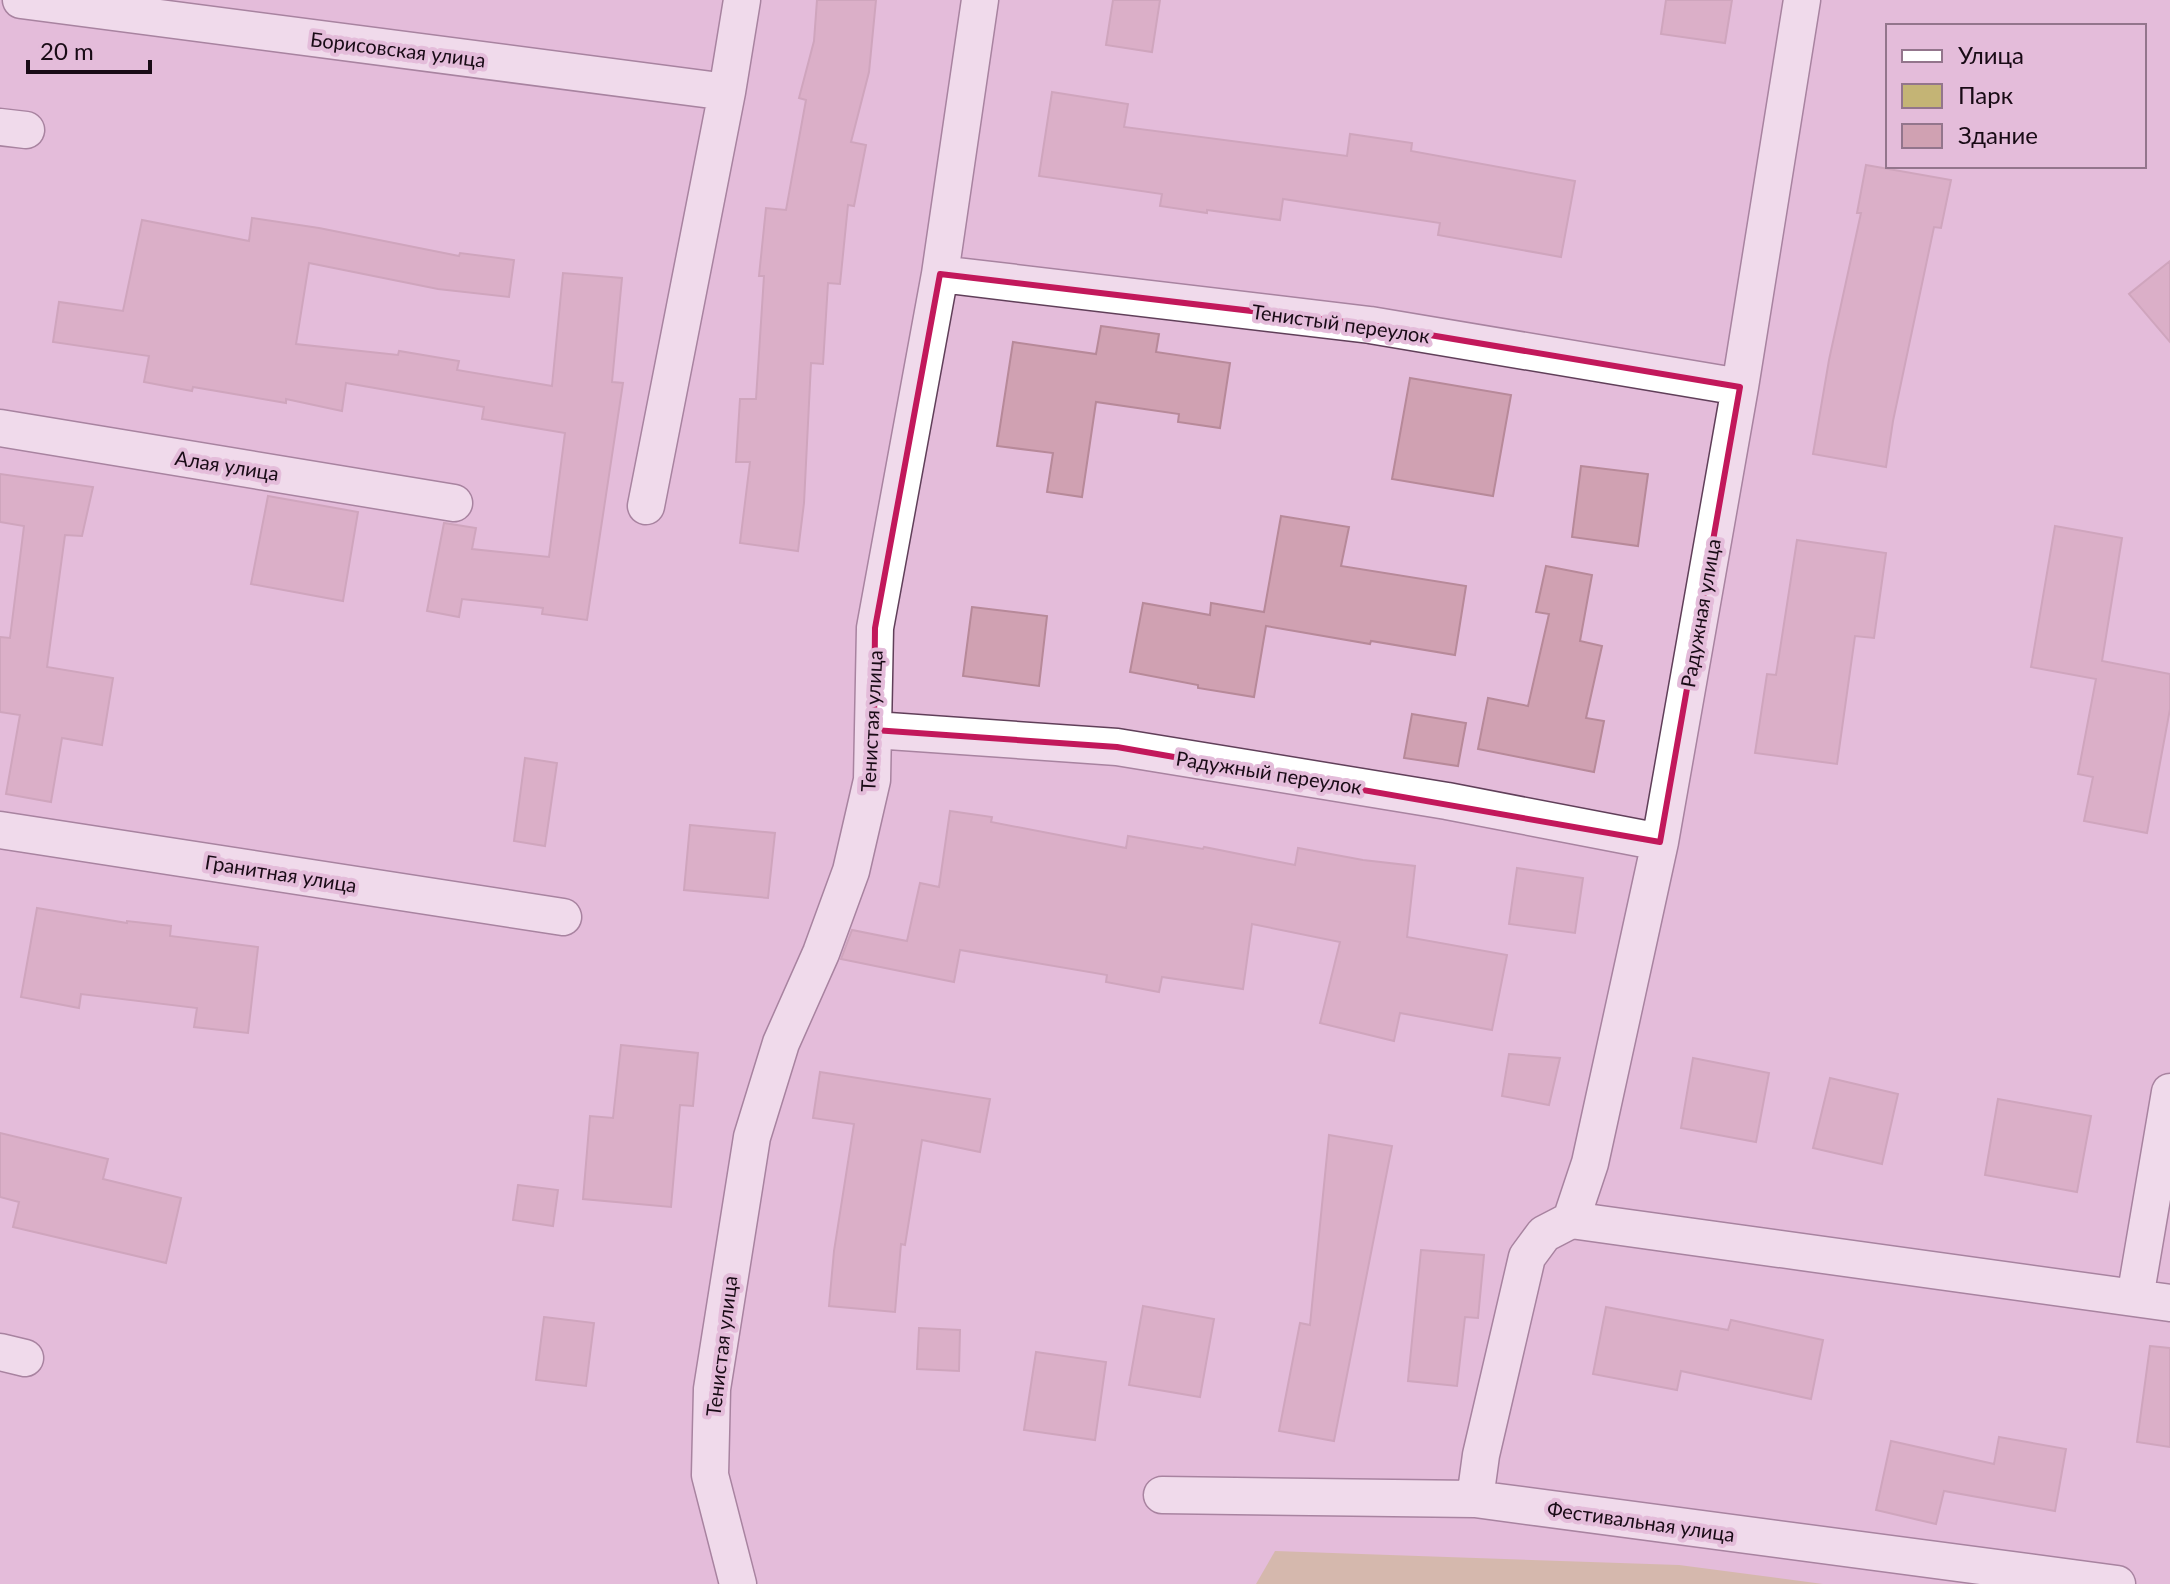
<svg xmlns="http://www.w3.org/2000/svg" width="2170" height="1584" font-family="Lato,sans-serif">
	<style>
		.green { fill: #c4b475 }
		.building { fill: #d0a1b2; stroke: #b78999; stroke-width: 2 }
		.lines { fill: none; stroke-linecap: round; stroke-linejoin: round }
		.street-casing { stroke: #603f59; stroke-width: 39 }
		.street { stroke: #fff; stroke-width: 36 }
		.marked { fill: none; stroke: #c2185b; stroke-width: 6; stroke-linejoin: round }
		.labels { text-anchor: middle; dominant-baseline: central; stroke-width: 8; stroke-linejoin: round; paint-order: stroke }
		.street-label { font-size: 20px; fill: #190b16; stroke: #e4bcda }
	</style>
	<rect width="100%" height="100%" fill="#e4bcda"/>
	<path class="green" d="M 1275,1551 L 1679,1565 L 1823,1584 L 1256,1584 Z"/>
	<path class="building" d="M 817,0 L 876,0 L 869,72 L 851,142 L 866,145 L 854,206 L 848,205 L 840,284 L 828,283 L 823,364 L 811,363 L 804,503 L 798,551 L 740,543 L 750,462 L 736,462 L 740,399 L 756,399 L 764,276 L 759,276 L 766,208 L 786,210 L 806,100 L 799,98 L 814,41 Z
		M 1113,0 L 1160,0 L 1152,52 L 1106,45 Z
		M 1666,0 L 1732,0 L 1725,43 L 1661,34 Z
		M 1052,92 L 1128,104 L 1124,127 L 1347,156 L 1350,134 L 1412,143 L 1411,151 L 1575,181 L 1561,257 L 1438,235 L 1440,223 L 1283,199 L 1280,220 L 1207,210 L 1207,213 L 1160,206 L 1162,194 L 1039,176 Z
		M 1866,165 L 1951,180 L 1941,228 L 1934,227 L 1893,421 L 1886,467 L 1813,454 L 1829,360 L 1861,213 L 1857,213 Z
		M 252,218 L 319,228 L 459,256 L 460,253 L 514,260 L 509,297 L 438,289 L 309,263 L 296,344 L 398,355 L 399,351 L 459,361 L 457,370 L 552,386 L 563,273 L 622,278 L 612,382 L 623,383 L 587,620 L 542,614 L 543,608 L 462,599 L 459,617 L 427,611 L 444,523 L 476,528 L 472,549 L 549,557 L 565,433 L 482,419 L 484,407 L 346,383 L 342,411 L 286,399 L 286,403 L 193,387 L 192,391 L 144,382 L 149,356 L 53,342 L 59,302 L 123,311 L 142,220 L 249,241 Z
		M 2170,261 L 2170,342 L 2129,294 Z
		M 1101,326 L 1159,334 L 1156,352 L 1230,363 L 1220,428 L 1178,422 L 1179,414 L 1096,402 L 1082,497 L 1047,492 L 1053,453 L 997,446 L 1013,342 L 1096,354 Z
		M 1410,378 L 1511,395 L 1493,496 L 1392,479 Z
		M 1581,466 L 1648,474 L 1638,546 L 1572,537 Z
		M 0,474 L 93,487 L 82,536 L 65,535 L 47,667 L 113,678 L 102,745 L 62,738 L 51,802 L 6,794 L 20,715 L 0,712 L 0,637 L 10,638 L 24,526 L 0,522 Z
		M 268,496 L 358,512 L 343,601 L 251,584 Z
		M 1281,516 L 1349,527 L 1341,566 L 1466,586 L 1455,655 L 1371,641 L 1370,644 L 1266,626 L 1254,697 L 1198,688 L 1198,685 L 1130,672 L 1143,603 L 1210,615 L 1211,603 L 1264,612 Z
		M 2055,526 L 2122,538 L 2102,661 L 2170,674 L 2170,709 L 2147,833 L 2084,821 L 2093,777 L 2078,774 L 2096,679 L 2031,667 Z
		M 1797,540 L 1886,553 L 1874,638 L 1855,636 L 1837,764 L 1755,753 L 1767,674 L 1776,675 Z
		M 1546,566 L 1592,575 L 1580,641 L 1602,646 L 1586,718 L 1604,721 L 1594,772 L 1478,749 L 1488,698 L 1528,706 L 1549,614 L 1536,612 Z
		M 972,607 L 1047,616 L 1039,686 L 963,676 Z
		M 1412,714 L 1466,723 L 1458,766 L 1404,758 Z
		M 525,758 L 557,763 L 545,846 L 514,841 Z
		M 950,811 L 992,817 L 991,822 L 1126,848 L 1128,836 L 1203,849 L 1204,847 L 1295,865 L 1298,848 L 1363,860 L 1415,866 L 1407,937 L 1507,955 L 1492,1030 L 1400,1013 L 1394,1041 L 1320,1023 L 1340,942 L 1252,924 L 1243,989 L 1162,977 L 1159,992 L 1106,982 L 1107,975 L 960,950 L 954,982 L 841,959 L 852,930 L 907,941 L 920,883 L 939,887 Z
		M 690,825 L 775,833 L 768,898 L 684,890 Z
		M 1517,868 L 1583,878 L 1575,933 L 1509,924 Z
		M 37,908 L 127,923 L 127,921 L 171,926 L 170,936 L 258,947 L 248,1033 L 194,1027 L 197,1008 L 81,994 L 79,1008 L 21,997 Z
		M 621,1045 L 698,1053 L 693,1106 L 680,1105 L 671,1207 L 583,1199 L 590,1116 L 613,1118 Z
		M 1509,1054 L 1560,1058 L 1549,1105 L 1502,1096 Z
		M 1693,1058 L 1769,1073 L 1756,1142 L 1681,1128 Z
		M 820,1072 L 990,1099 L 980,1152 L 922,1140 L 905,1245 L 901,1244 L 895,1312 L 829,1306 L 834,1251 L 854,1124 L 813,1118 Z
		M 1830,1078 L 1898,1094 L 1882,1164 L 1813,1148 Z
		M 1998,1099 L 2091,1116 L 2077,1192 L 1985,1175 Z
		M 0,1133 L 108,1159 L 103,1179 L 181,1198 L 166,1263 L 13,1227 L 19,1202 L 0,1197 Z
		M 1329,1135 L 1392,1146 L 1334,1441 L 1279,1431 L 1300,1323 L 1310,1325 Z
		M 518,1185 L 558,1190 L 553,1226 L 513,1220 Z
		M 1421,1250 L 1484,1255 L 1478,1318 L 1465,1317 L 1457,1386 L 1408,1381 Z
		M 1143,1306 L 1214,1319 L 1200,1397 L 1129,1385 Z
		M 1606,1307 L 1728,1330 L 1731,1320 L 1823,1340 L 1811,1399 L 1681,1371 L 1677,1390 L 1593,1374 Z
		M 544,1317 L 594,1323 L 586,1386 L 536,1380 Z
		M 919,1328 L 960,1330 L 959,1371 L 917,1369 Z
		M 2150,1346 L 2170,1348 L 2170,1447 L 2137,1442 Z
		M 1036,1352 L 1106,1362 L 1095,1440 L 1024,1430 Z
		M 1999,1437 L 2066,1449 L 2055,1511 L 1944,1491 L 1936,1524 L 1876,1510 L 1891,1441 L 1994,1464 Z"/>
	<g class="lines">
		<defs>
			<path id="street" d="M 21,0 L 727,92
				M 0,127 L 26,130
				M 940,274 L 1370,325 L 1740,387
				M 0,428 L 454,503
				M 646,506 L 727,92 L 742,0
				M 874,730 L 1117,747 L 1447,801 L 1660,842
				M 0,830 L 563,917
				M 1571,1220 L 1590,1163 L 1660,842 L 1740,387 L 1802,0
				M 1571,1220 L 2170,1303
				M 2135,1298 L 2170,1092
				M 0,1352 L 25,1358
				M 1162,1495 L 1475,1499 L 2117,1584
				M 1475,1499 L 1481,1455 L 1527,1257 L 1544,1234 L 1571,1220
				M 738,1584 L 710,1475 L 712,1389 L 752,1137 L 781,1043 L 821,953 L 851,871 L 872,780 L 875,628 L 940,274 L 980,0"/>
		</defs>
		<use href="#street" class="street-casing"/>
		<use href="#street" class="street"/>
	</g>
	<path d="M0 0H2170V1584H0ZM 940,274 L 1370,325 L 1740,387 L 1660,842 L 1117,747 L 874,730 L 875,628 Z" fill="#e4bcda" fill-opacity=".55" fill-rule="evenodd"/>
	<path class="marked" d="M 940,274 L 1370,325 L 1740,387 L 1660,842 L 1117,747 L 874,730 L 875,628 Z"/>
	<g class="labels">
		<g class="street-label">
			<text transform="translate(398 49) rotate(7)">Борисовская улица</text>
			<text transform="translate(1341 323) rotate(8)">Тенистый переулок</text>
			<text transform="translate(227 465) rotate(9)">Алая улица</text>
			<text transform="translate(1700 613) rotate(-80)">Радужная улица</text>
			<text transform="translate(871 721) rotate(-87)">Тенистая улица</text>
			<text transform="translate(1269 772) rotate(9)">Радужный переулок</text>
			<text transform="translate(281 873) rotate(9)">Гранитная улица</text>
			<text transform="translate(721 1346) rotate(-83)">Тенистая улица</text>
			<text transform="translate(1641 1521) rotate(8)">Фестивальная улица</text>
		</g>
	</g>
	<rect x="1886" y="24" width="260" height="144" fill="#e4bcda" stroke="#93758c" stroke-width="2"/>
	<rect x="1902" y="50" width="40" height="12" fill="#ffffff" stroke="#93758c" stroke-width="2"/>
	<text x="1958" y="64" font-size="24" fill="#190b16">Улица</text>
	<rect x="1902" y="84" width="40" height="24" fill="#c4b475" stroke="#93758c" stroke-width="2"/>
	<text x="1958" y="104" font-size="24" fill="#190b16">Парк</text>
	<rect x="1902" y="124" width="40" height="24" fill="#d0a1b2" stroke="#93758c" stroke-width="2"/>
	<text x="1958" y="144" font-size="24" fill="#190b16">Здание</text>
	<path d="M28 60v12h122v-12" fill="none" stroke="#190b16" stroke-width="4"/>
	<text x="40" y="60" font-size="24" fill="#190b16" stroke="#e4bcda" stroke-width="6" paint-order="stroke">20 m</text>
</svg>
